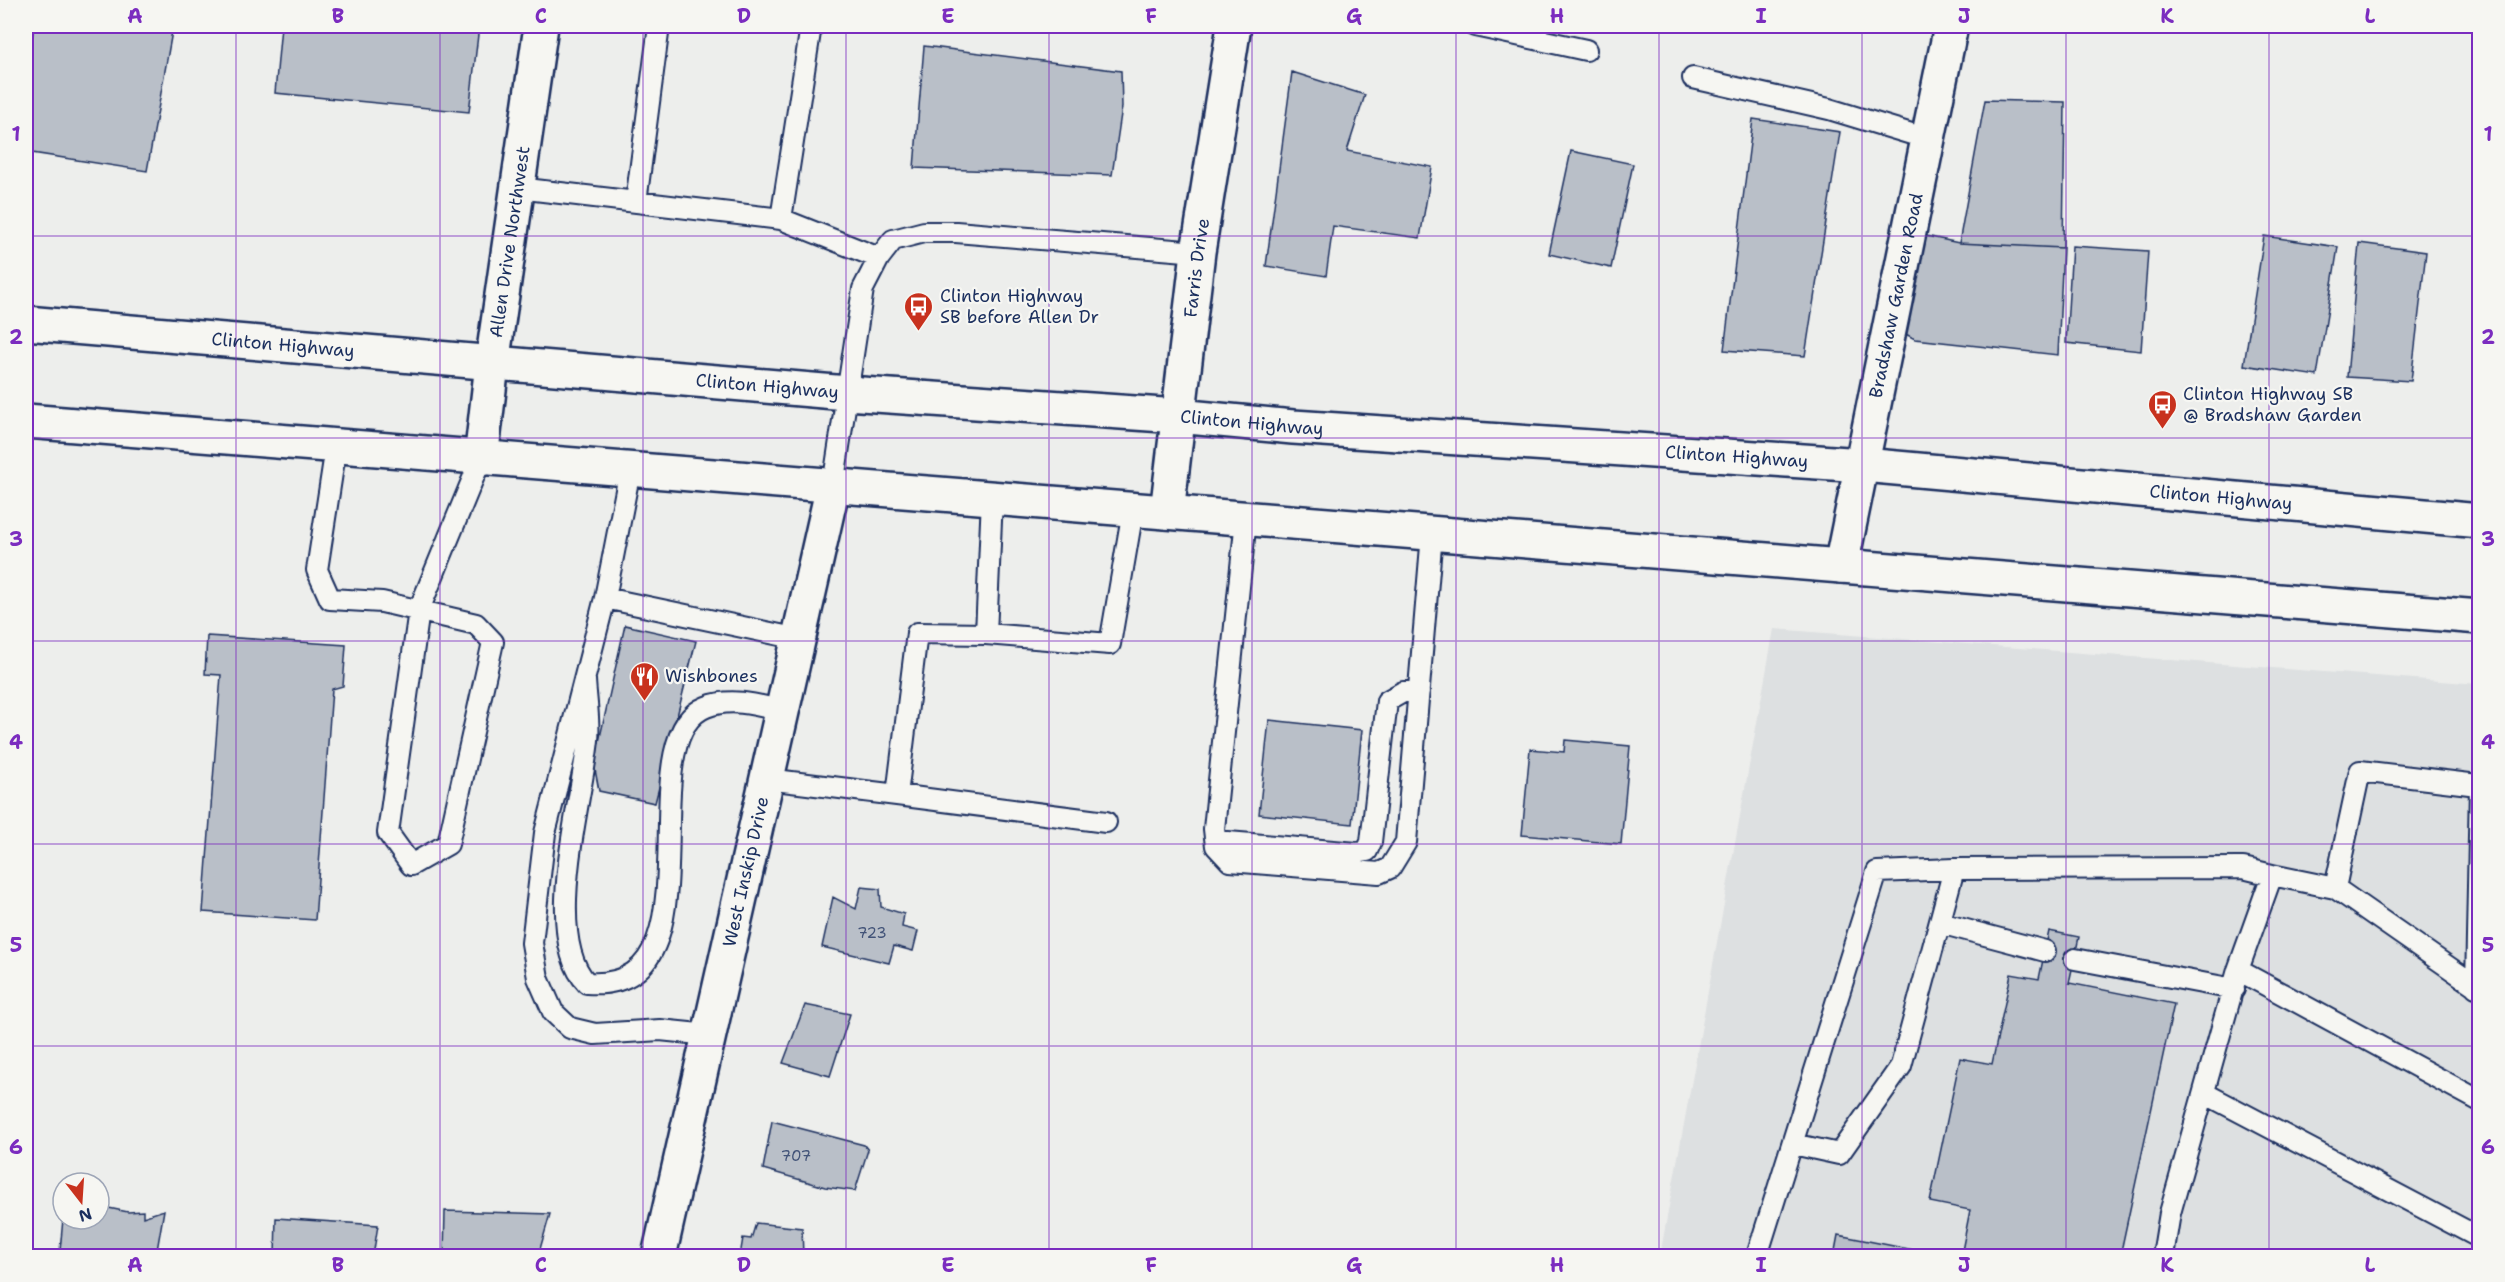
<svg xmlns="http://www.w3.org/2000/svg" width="2505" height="1282" font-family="'Shantell Sans',sans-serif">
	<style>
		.built { fill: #dde0e1 }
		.building { fill: #b9bfc8; stroke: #1b2f5e; stroke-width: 1.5 }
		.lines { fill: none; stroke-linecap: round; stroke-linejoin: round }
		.lane-casing { stroke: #1b2f5e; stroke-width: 24 }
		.street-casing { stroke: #1b2f5e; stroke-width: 38 }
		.secondary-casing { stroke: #1b2f5e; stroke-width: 38 }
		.highway-casing { stroke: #1b2f5e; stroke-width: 38 }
		.lane { stroke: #f6f6f2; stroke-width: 20 }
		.street { stroke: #f6f6f2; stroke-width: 33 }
		.secondary { stroke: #f6f6f2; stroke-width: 33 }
		.highway { stroke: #f6f6f2; stroke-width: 33 }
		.grid { fill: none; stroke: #7b2cbf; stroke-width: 1.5; stroke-opacity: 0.55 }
		.labels { text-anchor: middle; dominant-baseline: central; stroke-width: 4.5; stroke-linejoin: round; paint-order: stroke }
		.number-label { font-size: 15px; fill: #425378 }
		.street-label { font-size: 18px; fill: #1b2f5e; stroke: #f6f6f2 }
		.poi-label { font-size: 18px; fill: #1b2f5e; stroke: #f6f6f2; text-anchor: start }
		.neatline { fill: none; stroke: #7b2cbf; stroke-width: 2 }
		.grid-label { font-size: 20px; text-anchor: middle; font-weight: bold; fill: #7b2cbf }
	</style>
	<rect width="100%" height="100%" fill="#edeeec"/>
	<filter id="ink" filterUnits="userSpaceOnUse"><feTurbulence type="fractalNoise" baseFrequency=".0167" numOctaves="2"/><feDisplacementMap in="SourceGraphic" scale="12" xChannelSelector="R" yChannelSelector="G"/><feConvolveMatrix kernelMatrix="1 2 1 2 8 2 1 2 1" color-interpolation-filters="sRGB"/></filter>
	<g filter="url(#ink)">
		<path class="built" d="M 1774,629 L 2479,684 L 2479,1256 L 1660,1256 Z"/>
		<path class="building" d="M 34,26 L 173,26 L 147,171 L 26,152 L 26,74 Z
			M 281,26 L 479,26 L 469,112 L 275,93 Z
			M 924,46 L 1121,71 L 1122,107 L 1112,175 L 914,168 Z
			M 1292,72 L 1365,95 L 1347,151 L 1432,167 L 1420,238 L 1333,226 L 1326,276 L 1266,266 Z
			M 1985,100 L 2065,102 L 2063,248 L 1959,243 Z
			M 1753,119 L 1840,132 L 1805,356 L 1724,350 Z
			M 1571,151 L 1633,164 L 1611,268 L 1549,254 Z
			M 1926,236 L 1959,243 L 2063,248 L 2058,355 L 1915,339 L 1900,331 Z
			M 2264,236 L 2338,247 L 2317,376 L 2244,365 Z
			M 2359,243 L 2426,252 L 2411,381 L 2347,377 Z
			M 2072,246 L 2148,251 L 2141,351 L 2066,343 Z
			M 625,625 L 696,641 L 655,803 L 599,791 L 594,764 Z
			M 207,636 L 346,645 L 343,686 L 332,689 L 315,920 L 203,912 L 221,675 L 205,674 Z
			M 1269,720 L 1362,730 L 1352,824 L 1259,814 Z
			M 1565,740 L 1630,746 L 1621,844 L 1522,835 L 1530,749 L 1564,752 Z
			M 861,887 L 880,889 L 881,907 L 904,914 L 902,927 L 918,931 L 913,951 L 894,946 L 889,963 L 822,947 L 833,897 L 856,909 Z
			M 2049,931 L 2079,937 L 2069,983 L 2174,1004 L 2120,1256 L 1961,1256 L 1970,1210 L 1930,1202 L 1960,1058 L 1992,1064 L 2011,974 L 2039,979 Z
			M 805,1005 L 850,1014 L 830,1076 L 783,1063 Z
			M 772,1121 L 864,1145 L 868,1150 L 855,1191 L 825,1187 L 763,1169 Z
			M 99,1206 L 128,1212 L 143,1211 L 143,1217 L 164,1210 L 156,1256 L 60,1251 L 63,1219 L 99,1219 Z
			M 445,1211 L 550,1214 L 538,1256 L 444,1256 Z
			M 276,1218 L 378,1225 L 373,1256 L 275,1256 Z
			M 756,1223 L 802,1228 L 803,1256 L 740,1256 L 743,1238 L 751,1239 Z
			M 1838,1235 L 1944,1256 L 1834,1256 Z"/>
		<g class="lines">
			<defs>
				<path id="lane" d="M 1475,26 L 1586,50
					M 1693,78 L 1829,109 L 1928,139
					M 518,188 L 781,219 L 879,258
					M 636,202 L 659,26
					M 781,219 L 811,26
					M 336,447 L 317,570 L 330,599 L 382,602 L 476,624 L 493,642 L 448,844 L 411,865 L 388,833 L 419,610 L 481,459
					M 630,470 L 605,598 L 545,833 L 532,943 L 538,978 L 553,1012 L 570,1028 L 595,1034 L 660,1030 L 709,1035
					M 833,486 L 863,289 L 879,258 L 893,240 L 924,232 L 956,232 L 1198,252
					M 992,498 L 986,634 L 1110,644 L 1133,510
					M 1246,519 L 1214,829 L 1216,846 L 1230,861 L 1379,873 L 1390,868 L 1406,842 L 1432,534
					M 605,598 L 799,639
					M 585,680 C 586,700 590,721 588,740 C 582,800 542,937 587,983 C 727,994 624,739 706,707 C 731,697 758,705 782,711
					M 767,779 L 897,795 L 917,633 L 986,634
					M 897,795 L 1106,822
					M 1216,841 L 1357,853 L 1367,851 L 1371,842 L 1387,701 L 1403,692 L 1419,692
					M 2272,875 L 2335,888 L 2480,989
					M 2335,888 L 2360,771 L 2478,785
					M 1940,923 L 2045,951
					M 2075,959 L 2234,989
					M 2238,970 L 2480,1101
					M 2476,987 L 2480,785
					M 2204,1093 L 2480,1238
					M 1793,1144 L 1839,1154 L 1901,1066 L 1954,869
					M 1757,1256 L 1877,872 L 1954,869 L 2243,868 L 2272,875 L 2238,970 L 2170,1213 L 2163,1256"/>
				<g id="street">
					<path id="s1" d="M 481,459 L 492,364 L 541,26"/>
					<path id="s2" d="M 1167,512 L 1198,252 L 1234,26"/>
				</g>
				<g id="secondary">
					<path id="s3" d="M 1841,566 L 1951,26"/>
					<path id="s4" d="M 659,1256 L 833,486"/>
				</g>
				<g id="highway">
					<path id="s5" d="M 26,323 L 847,393 L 1178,416 L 1293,427 L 1863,465 L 2480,521"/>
					<path d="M 26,421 L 2480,617"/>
				</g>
			</defs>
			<use href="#lane" class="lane-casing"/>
			<use href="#street" class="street-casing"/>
			<use href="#secondary" class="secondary-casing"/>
			<use href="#highway" class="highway-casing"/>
			<use href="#lane" class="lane"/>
			<use href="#street" class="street"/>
			<use href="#secondary" class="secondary"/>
			<use href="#highway" class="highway"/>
		</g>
	</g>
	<path class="grid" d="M 236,26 L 236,1256M 440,26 L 440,1256M 643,26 L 643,1256M 846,26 L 846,1256M 1049,26 L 1049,1256M 1252,26 L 1252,1256M 1456,26 L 1456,1256M 1659,26 L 1659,1256M 1862,26 L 1862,1256M 2066,26 L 2066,1256M 2269,26 L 2269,1256M 26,236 L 2480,236M 26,438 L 2480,438M 26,641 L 2480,641M 26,844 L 2480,844M 26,1046 L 2480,1046"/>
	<defs>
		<symbol id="bus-pin" viewBox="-11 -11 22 30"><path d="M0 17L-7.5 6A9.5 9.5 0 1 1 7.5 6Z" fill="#c8321e" stroke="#f6f6f2"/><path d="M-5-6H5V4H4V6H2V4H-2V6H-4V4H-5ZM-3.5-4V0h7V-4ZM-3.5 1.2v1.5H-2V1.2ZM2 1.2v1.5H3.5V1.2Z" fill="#fff"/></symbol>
		<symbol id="restaurant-pin" viewBox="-11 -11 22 30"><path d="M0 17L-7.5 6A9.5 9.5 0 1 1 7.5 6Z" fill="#c8321e" stroke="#f6f6f2"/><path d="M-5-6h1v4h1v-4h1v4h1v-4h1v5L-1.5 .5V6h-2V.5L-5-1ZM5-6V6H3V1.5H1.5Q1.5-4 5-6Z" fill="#fff"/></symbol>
	</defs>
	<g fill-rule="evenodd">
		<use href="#bus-pin" x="902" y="290" width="33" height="45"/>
		<use href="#bus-pin" x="2146" y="388" width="33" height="45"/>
		<use href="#restaurant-pin" x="628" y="660" width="33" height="45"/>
	</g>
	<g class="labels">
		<g class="number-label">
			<text x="872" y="933">723</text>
			<text x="796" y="1156">707</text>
		</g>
		<g class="street-label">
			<text stroke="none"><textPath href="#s1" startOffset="219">Allen Drive Northwest</textPath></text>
			<text stroke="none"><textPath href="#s2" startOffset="246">Farris Drive</textPath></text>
			<text stroke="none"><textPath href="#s3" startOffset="276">Bradshaw Garden Road</textPath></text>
			<text stroke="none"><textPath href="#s5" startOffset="258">Clinton Highway</textPath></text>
			<text stroke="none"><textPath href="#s5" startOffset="744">Clinton Highway</textPath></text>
			<text stroke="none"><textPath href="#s5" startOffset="1230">Clinton Highway</textPath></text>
			<text stroke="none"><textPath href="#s5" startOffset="1716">Clinton Highway</textPath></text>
			<text stroke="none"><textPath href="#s5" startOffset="2202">Clinton Highway</textPath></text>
			<text stroke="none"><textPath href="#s4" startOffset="394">West Inskip Drive</textPath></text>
		</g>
		<g class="poi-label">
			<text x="940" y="296">Clinton Highway<tspan x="940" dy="21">SB before Allen Dr</tspan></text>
			<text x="2183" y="394">Clinton Highway SB<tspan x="2183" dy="21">@ Bradshaw Garden</tspan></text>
			<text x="665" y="676">Wishbones</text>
		</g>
	</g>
	<rect width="2505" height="1282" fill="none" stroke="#f6f6f2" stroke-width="66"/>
	<g transform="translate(81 1201) rotate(163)"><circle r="28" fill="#f6f6f2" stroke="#9ea6b7" stroke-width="1.5"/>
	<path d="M0-4.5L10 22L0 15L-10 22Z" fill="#c8321e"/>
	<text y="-9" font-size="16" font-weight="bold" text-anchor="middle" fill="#1b2f5e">N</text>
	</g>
	<rect x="33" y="33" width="2439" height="1216" class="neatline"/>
	<g class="grid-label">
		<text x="135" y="23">A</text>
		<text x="338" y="23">B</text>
		<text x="541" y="23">C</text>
		<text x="744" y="23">D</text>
		<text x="948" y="23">E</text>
		<text x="1151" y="23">F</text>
		<text x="1354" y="23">G</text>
		<text x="1557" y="23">H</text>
		<text x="1761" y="23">I</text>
		<text x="1964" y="23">J</text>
		<text x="2167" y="23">K</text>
		<text x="2370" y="23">L</text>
		<text x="16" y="141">1</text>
		<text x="2488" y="141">1</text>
		<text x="16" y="344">2</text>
		<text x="2488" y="344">2</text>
		<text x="16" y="546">3</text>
		<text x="2488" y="546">3</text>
		<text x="16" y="749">4</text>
		<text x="2488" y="749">4</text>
		<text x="16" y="952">5</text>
		<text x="2488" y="952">5</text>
		<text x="16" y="1154">6</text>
		<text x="2488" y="1154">6</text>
		<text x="135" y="1272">A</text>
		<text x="338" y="1272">B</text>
		<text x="541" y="1272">C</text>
		<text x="744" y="1272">D</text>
		<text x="948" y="1272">E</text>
		<text x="1151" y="1272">F</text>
		<text x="1354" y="1272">G</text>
		<text x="1557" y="1272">H</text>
		<text x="1761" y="1272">I</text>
		<text x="1964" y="1272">J</text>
		<text x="2167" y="1272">K</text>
		<text x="2370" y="1272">L</text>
	</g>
</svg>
